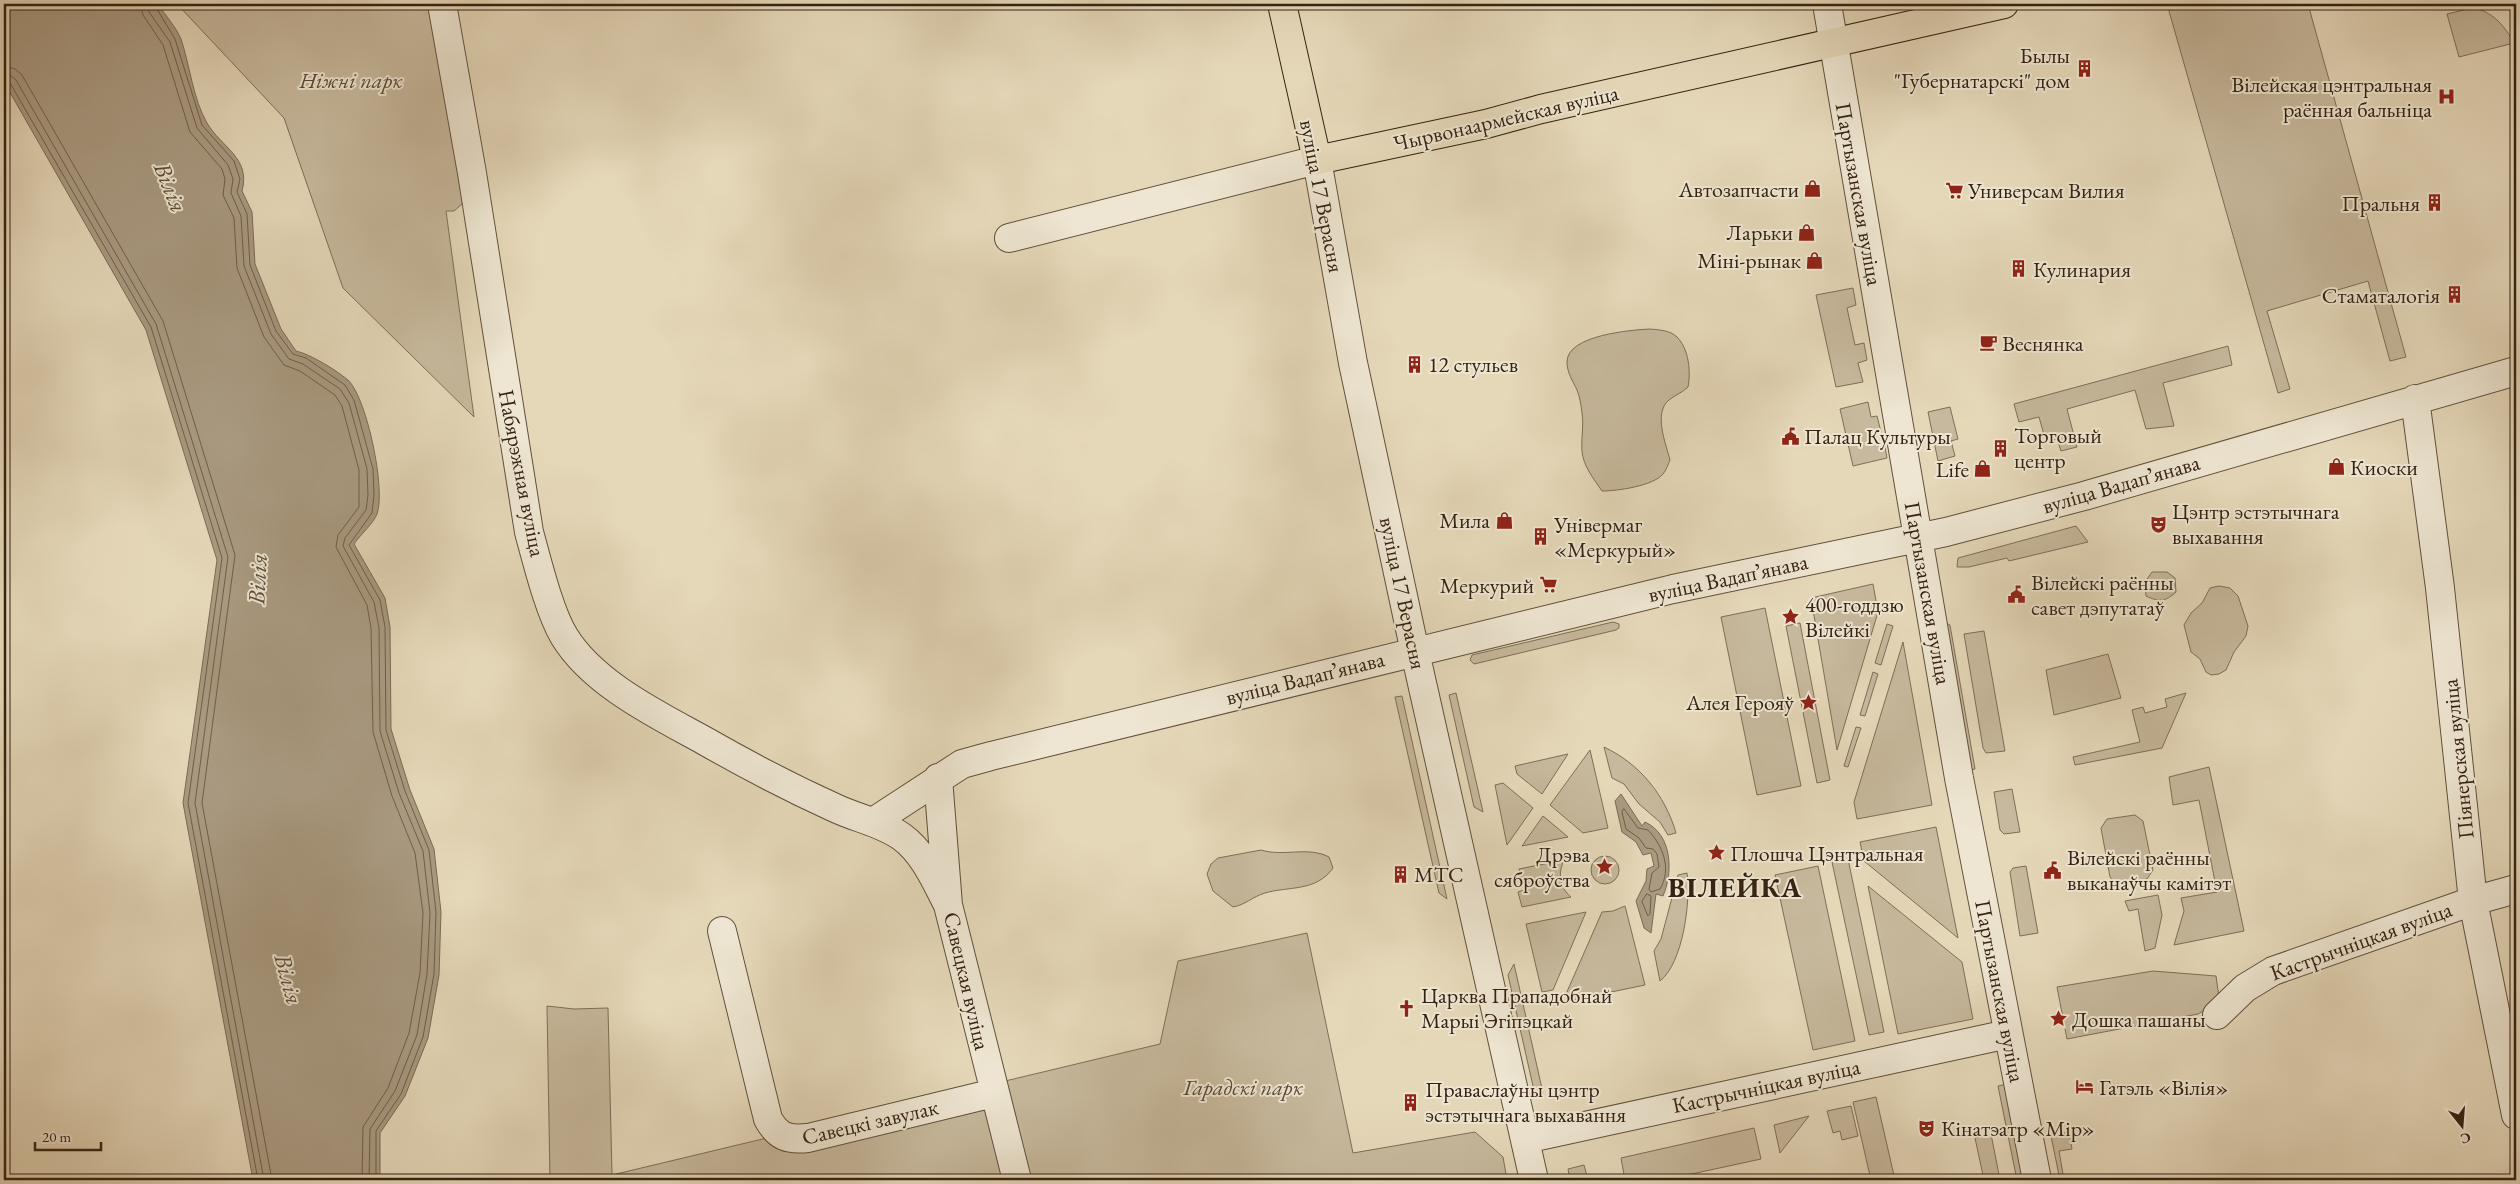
<svg xmlns="http://www.w3.org/2000/svg" width="2520" height="1184" font-family="'EB Garamond',serif">
	<style>
		.green { fill: #c7b99d; stroke: #7e6e58 }
		.water { fill: #a99a81; stroke: #7b6a55 }
		.lines { fill: none; stroke-linecap: round; stroke-linejoin: round }
		.shore { stroke: #6f5e4a; stroke-width: 1 }
		.minor-casing { stroke: #61503c; stroke-width: 30 }
		.major-casing { stroke: #352213; stroke-width: 30 }
		.minor { stroke: #eee6d2; stroke-width: 28 }
		.major { stroke: #e5d8b9; stroke-width: 28 }
		.labels { text-anchor: middle; dominant-baseline: central; stroke-width: 4; stroke-linejoin: round; paint-order: stroke }
		.poi-label { font-size: 22px; fill: #352213; stroke: #eee6d2; text-anchor: start }
		.park-label { font-size: 22px; font-style: italic; fill: #5a4836; stroke: #eee6d2 }
		.street-label { font-size: 22px; fill: #352213; stroke: #eee6d2 }
		.water-label { font-size: 24px; font-style: italic; fill: #5e4c3a; stroke: #eee6d2 }
		.district-label { font-size: 28px; font-weight: bold; letter-spacing: 1px; fill: #352213; stroke: #eee6d2 }
	</style>
	<rect width="100%" height="100%" fill="#e5d8b9"/>
	<filter id="stains"><feTurbulence type="fractalNoise" baseFrequency=".004" numOctaves="4"/><feColorMatrix values="0 0 0 0 .2 0 0 0 0 .09 0 0 0 0 .02 0 0 0 .5 -.17"/></filter>
	<radialGradient id="worn" r=".72"><stop offset=".6" stop-color="#630" stop-opacity="0"/><stop offset="1" stop-color="#630" stop-opacity=".3"/></radialGradient>
	<path class="green" d="M 177,4 L 442,4 L 463,203 L 454,211 L 446,211 L 474,417 L 343,288 L 284,118 Z
		M 2167,4 L 2308,4 L 2406,357 L 2390,361 L 2368,281 L 2267,311 L 2290,389 L 2278,393 Z
		M 2472,8 C 2491,10 2505,26 2514,43 L 2459,57 L 2447,14 Z
		M 1853,288 L 1856,305 L 1847,308 L 1855,345 L 1864,343 L 1867,360 L 1858,363 L 1863,382 L 1836,387 L 1816,295 Z
		M 1650,329 C 1659,330 1670,330 1677,337 C 1689,349 1691,372 1688,387 C 1682,393 1675,395 1669,400 C 1653,413 1666,444 1670,460 C 1668,464 1666,471 1663,474 C 1653,486 1617,491 1602,491 C 1594,479 1583,466 1582,451 C 1581,438 1584,426 1582,413 C 1581,405 1580,397 1577,390 C 1573,381 1567,373 1567,362 C 1567,335 1631,330 1650,329 Z
		M 2228,346 L 2232,365 L 2163,383 L 2174,426 L 2146,429 L 2135,390 L 2067,409 L 2077,447 L 2061,451 L 2057,439 L 2046,442 L 2039,417 L 2019,422 L 2014,404 Z
		M 1868,402 L 1871,417 L 1877,416 L 1881,432 L 1875,433 L 1877,444 L 1884,442 L 1887,458 L 1853,466 L 1840,409 Z
		M 1950,407 L 1958,439 L 1951,441 L 1955,456 L 1938,461 L 1928,412 Z
		M 2076,526 L 2088,542 L 2009,561 L 2007,558 L 1969,567 L 1957,567 L 1958,558 Z
		M 2152,572 L 2167,572 L 2175,578 L 2176,592 C 2165,602 2159,602 2146,596 L 2145,582 Z
		M 1873,584 L 1878,612 L 1837,750 L 1811,598 Z
		M 2219,586 L 2230,588 L 2238,596 L 2248,626 L 2246,636 L 2234,652 L 2226,670 L 2219,674 L 2211,675 L 2206,672 L 2200,659 L 2191,652 L 2184,625 L 2191,613 L 2202,603 L 2210,588 Z
		M 1765,608 L 1801,786 L 1757,795 L 1721,617 Z
		M 1613,622 L 1619,624 L 1619,628 L 1616,630 L 1474,664 L 1470,660 L 1472,655 Z
		M 1944,622 L 1950,625 L 1975,769 L 1970,770 Z
		M 1800,623 L 1830,780 L 1817,783 L 1786,626 Z
		M 1887,624 L 1893,626 L 1881,665 L 1875,663 Z
		M 1984,631 L 2005,751 L 1986,753 L 1983,748 L 1964,634 Z
		M 1903,642 L 1932,805 L 1857,819 L 1854,802 Z
		M 2108,654 L 2121,698 L 2054,715 L 2046,670 Z
		M 1873,672 L 1878,674 L 1865,716 L 1860,715 Z
		M 1456,693 L 1483,812 L 1474,807 L 1449,695 Z
		M 2186,693 L 2162,748 L 2075,765 L 2073,757 L 2140,742 L 2132,710 L 2143,707 L 2145,713 L 2167,707 L 2165,699 Z
		M 1402,696 L 1447,899 L 1439,893 L 1395,697 Z
		M 1856,727 L 1861,728 L 1848,767 L 1844,766 Z
		M 1604,747 C 1640,764 1665,795 1676,833 L 1668,835 L 1660,822 L 1639,804 L 1624,784 L 1612,778 Z
		M 1590,750 L 1608,828 L 1583,833 L 1550,805 Z
		M 1568,754 L 1542,794 L 1517,774 L 1515,766 Z
		M 2209,767 L 2244,931 L 2174,945 L 2184,911 L 2181,898 L 2217,892 L 2199,800 L 2173,805 L 2169,777 Z
		M 1503,783 L 1533,808 L 1507,845 L 1495,785 Z
		M 2012,789 L 2020,832 L 2004,834 L 2000,830 L 1994,792 Z
		M 2135,815 L 2143,821 L 2153,870 L 2147,879 L 2116,885 L 2110,877 L 2101,828 L 2107,819 Z
		M 1543,816 L 1568,837 L 1522,846 Z
		M 1936,827 L 1958,938 L 1864,861 L 1860,842 Z
		M 1261,850 C 1284,857 1308,846 1329,857 L 1333,868 C 1316,892 1289,886 1265,893 C 1252,897 1245,905 1233,907 L 1213,891 L 1207,874 L 1211,864 L 1218,858 Z
		M1591 870a14 14 0 1 1 28 0a14 14 0 1 1-28 0Z
		M 1848,859 L 1884,1032 L 1869,1035 L 1832,862 Z
		M 1564,860 C 1558,873 1559,887 1571,897 L 1522,907 L 1518,892 L 1524,890 L 1519,869 Z
		M 1818,866 L 1855,1041 L 1813,1050 L 1775,875 Z
		M 2026,866 L 2038,933 L 2020,936 L 2010,872 L 2013,868 Z
		M 1687,873 C 1691,901 1683,963 1660,981 L 1654,951 L 1661,939 L 1678,875 Z
		M 1868,886 L 1962,962 L 1973,1019 L 1898,1034 Z
		M 2158,895 L 2162,915 L 2155,948 L 2145,951 L 2138,909 L 2129,911 L 2125,901 Z
		M 1625,906 L 1645,985 L 1568,1001 L 1566,994 L 1602,912 L 1613,911 Z
		M 1586,912 L 1553,990 L 1542,992 L 1526,924 Z
		M 1307,933 L 1353,1153 L 1475,1132 L 1503,1157 L 1507,1180 L 550,1180 L 547,1006 L 574,1009 L 608,1008 L 612,1175 L 1160,1044 L 1178,961 Z
		M 1514,964 L 1543,1093 L 1535,1095 L 1508,975 Z
		M 2153,971 L 2216,976 L 2219,997 L 2210,1007 L 2198,1014 L 2067,1039 L 2057,987 Z
		M 2007,1084 L 2027,1180 L 2017,1180 L 1998,1086 Z
		M 1876,1097 L 1895,1180 L 1871,1180 L 1853,1102 Z
		M 1851,1106 L 1858,1136 L 1842,1140 L 1840,1131 L 1833,1133 L 1827,1111 Z
		M 1809,1116 L 1780,1153 L 1774,1125 Z
		M 1754,1128 L 1761,1159 L 1664,1180 L 1625,1180 L 1621,1158 Z
		M 2069,1132 L 2072,1149 L 2059,1151 L 2064,1180 L 2060,1180 L 2051,1136 Z
		M 1991,1134 L 2000,1180 L 1984,1180 L 1975,1138 Z
		M 1584,1165 L 1588,1180 L 1570,1180 L 1568,1169 Z"/>
	<path class="water" d="M 4,4 L 158,4 C 165,15 176,27 181,39 C 190,66 193,99 207,123 C 222,148 251,158 242,191 L 252,212 L 255,264 L 281,329 L 296,351 C 310,354 338,371 349,381 C 367,400 386,489 377,514 C 373,524 360,535 354,544 L 385,598 L 390,627 L 391,729 L 410,790 L 434,849 L 441,912 L 439,975 L 428,1038 L 405,1096 L 380,1133 L 380,1177 L 385,1180 L 253,1180 L 183,803 L 217,560 L 146,330 L 4,82 Z
		M 1621,794 L 1642,826 L 1645,822 C 1673,835 1673,873 1663,896 L 1656,894 L 1651,933 L 1644,928 L 1636,901 L 1646,881 L 1647,869 L 1654,866 L 1651,853 L 1643,855 L 1636,842 L 1622,832 L 1615,801 Z"/>
	<g class="lines">
		<path class="shore" d="M 140,4 L 143,15 L 163,45 L 190,132 L 222,169 L 225,179 L 223,195 L 234,218 L 237,268 L 264,337 L 284,365 L 300,371 L 335,395 L 342,406 L 359,470 L 359,507 L 338,535 L 336,547 L 367,605 L 371,628 L 373,732 L 392,796 L 415,853 L 423,913 L 420,973 L 409,1033 L 388,1088 L 363,1127 L 362,1180
			M 148,4 L 149,12 L 170,42 L 197,128 L 228,165 L 233,179 L 231,193 L 241,216 L 244,266 L 271,334 L 289,359 L 303,364 L 340,389 L 349,403 L 367,469 L 368,495 L 366,510 L 345,538 L 343,546 L 374,602 L 379,628 L 380,731 L 399,793 L 423,851 L 430,913 L 427,974 L 417,1035 L 395,1091 L 370,1129 L 369,1180
			M 154,4 L 175,39 L 202,125 L 234,161 L 240,179 L 237,192 L 247,214 L 250,265 L 276,331 L 293,354 L 306,358 L 345,385 L 354,400 L 373,469 L 374,495 L 372,513 L 349,545 L 380,600 L 385,627 L 386,730 L 405,791 L 429,850 L 436,912 L 434,974 L 423,1037 L 401,1094 L 376,1131 L 376,1180
			M 4,66 L 15,69 L 22,75 L 163,321 L 235,555 L 202,803 L 272,1180
			M 4,74 L 10,75 L 16,80 L 156,324 L 228,557 L 195,803 L 264,1180
			M 4,80 L 10,83 L 151,327 L 222,558 L 188,803 L 258,1180
			M 1624,809 L 1638,828 L 1648,830 C 1663,846 1672,869 1660,889 L 1651,892 L 1649,889 L 1652,873 L 1659,867 L 1657,854 L 1653,849 L 1646,848 L 1639,838 L 1626,829 L 1622,812 Z
			M 1647,894 L 1651,896 L 1650,914 L 1648,916 L 1642,902 Z"/>
		<defs>
			<path id="minor" d="M 442,4 L 472,173 L 529,532 C 537,561 549,611 564,636 C 593,684 658,715 705,741 C 747,765 789,787 833,807 C 855,818 881,822 902,837 C 924,853 936,882 948,905
				M 1827,4 L 1959,778 L 2037,1180
				M 1009,238 L 1317,160 L 1353,363 L 1415,652 L 1534,1180
				M 2415,399 L 2440,588 L 2473,901 L 2516,1115
				M 938,778 L 948,905 L 1017,1180
				M 873,822 L 962,764 L 991,756 L 1673,589 L 1946,532 L 2084,496 L 2516,371
				M 722,931 L 768,1119 C 778,1137 788,1140 808,1138 L 994,1093
				M 2217,1015 L 2245,988 L 2273,971 L 2473,901 L 2516,889
				M 1525,1139 L 2008,1034"/>
			<path id="major" d="M 1282,4 L 1317,160 L 1486,124 L 1541,109 L 2004,4"/>
		</defs>
		<use href="#minor" class="minor-casing"/>
		<use href="#major" class="major-casing"/>
		<use href="#minor" class="minor"/>
		<use href="#major" class="major"/>
	</g>
	<defs>
		<symbol id="building-bare" viewBox="-9 -9 18 18"><path d="M-4-6H4V6H1V3H-1V6H-4ZM-2.5-4.3h1.7v1.8h-1.7ZM.8-4.3h1.7v1.8H.8ZM-2.5-1h1.7V.8h-1.7ZM.8-1h1.7V.8H.8Z" fill="#8f2418" stroke="#eee6d2" stroke-width="2.5" paint-order="stroke"/></symbol>
		<symbol id="hospital-bare" viewBox="-9 -9 18 18"><path d="M-5-5h3v3.5h4V-5h3V5h-3V1.5h-4V5h-3Z" fill="#8f2418" stroke="#eee6d2" stroke-width="2.5" paint-order="stroke"/></symbol>
		<symbol id="shop-bare" viewBox="-9 -9 18 18"><path d="M-5-2.5h2.3a2.7 3.5 0 0 1 5.4 0H5L5.5 6h-11ZM-1.5-2.5h3a1.5 2.3 0 0 0-3 0Z" fill="#8f2418" stroke="#eee6d2" stroke-width="2.5" paint-order="stroke"/></symbol>
		<symbol id="supermarket-bare" viewBox="-9 -9 18 18"><path d="M-6-5.5h2.5l.6 2H6L4.5 2H-2.5L-4.4-4H-6ZM-1.5 3.2a1.3 1.3 0 1 0 .1 0ZM3 3.2a1.3 1.3 0 1 0 .1 0Z" fill="#8f2418" stroke="#eee6d2" stroke-width="2.5" paint-order="stroke"/></symbol>
		<symbol id="cafe-bare" viewBox="-9 -9 18 18"><path d="M-5.5-4.5H6V0H3Q3 3.5 0 3.5H-2.5Q-5.5 3.5-5.5 0ZM3-3.2v2h1.7v-2ZM-6 4.5H4V6H-6Z" fill="#8f2418" stroke="#eee6d2" stroke-width="2.5" paint-order="stroke"/></symbol>
		<symbol id="civic-bare" viewBox="-9 -9 18 18"><path d="M-.6-6.5H3V-4.5H.6V-3L4-1V1h2V6H-6V1h2V-1L-.6-3ZM-1.2 2.5V6h2.4V2.5Z" fill="#8f2418" stroke="#eee6d2" stroke-width="2.5" paint-order="stroke"/></symbol>
		<symbol id="theatre-bare" viewBox="-9 -9 18 18"><path d="M-5-5.5Q0-4 5-5.5V0Q5 5 0 6Q-5 5-5 0ZM-3.3-2.5H-1v1.5H-3.3ZM1-2.5H3.3v1.5H1ZM-2.8 1Q0 5.5 2.8 1Z" fill="#8f2418" stroke="#eee6d2" stroke-width="2.5" paint-order="stroke"/></symbol>
		<symbol id="sight-bare" viewBox="-9 -9 18 18"><path d="M0-6L1.8-2.2L6-1.7L2.9 1.2L3.7 5.4L0 3.3L-3.7 5.4L-2.9 1.2L-6-1.7L-1.8-2.2Z" fill="#8f2418" stroke="#eee6d2" stroke-width="2.5" paint-order="stroke"/></symbol>
		<symbol id="church-bare" viewBox="-9 -9 18 18"><path d="M-1.2-6h2.4v3.5h3.3v2.4h-3.3V6h-2.4V-.1h-3.3v-2.4h3.3Z" fill="#8f2418" stroke="#eee6d2" stroke-width="2.5" paint-order="stroke"/></symbol>
		<symbol id="hotel-bare" viewBox="-9 -9 18 18"><path d="M-6-4.5h1.5V1H6V5H4.5V3h-9V5H-6ZM-4 0a1.8 1.8 0 1 1 3.6 0ZM.5 0V-2.5h3Q6-2.5 6 0Z" fill="#8f2418" stroke="#eee6d2" stroke-width="2.5" paint-order="stroke"/></symbol>
	</defs>
	<g fill-rule="evenodd">
		<use href="#building-bare" x="2072" y="56" width="25" height="25"/>
		<use href="#hospital-bare" x="2434" y="84" width="25" height="25"/>
		<use href="#shop-bare" x="1800" y="176" width="25" height="25"/>
		<use href="#supermarket-bare" x="1942" y="178" width="25" height="25"/>
		<use href="#building-bare" x="2422" y="190" width="25" height="25"/>
		<use href="#shop-bare" x="1794" y="220" width="25" height="25"/>
		<use href="#shop-bare" x="1802" y="248" width="25" height="25"/>
		<use href="#building-bare" x="2006" y="256" width="25" height="25"/>
		<use href="#building-bare" x="2442" y="282" width="25" height="25"/>
		<use href="#cafe-bare" x="1976" y="330" width="25" height="25"/>
		<use href="#building-bare" x="1402" y="352" width="25" height="25"/>
		<use href="#civic-bare" x="1778" y="424" width="25" height="25"/>
		<use href="#building-bare" x="1988" y="436" width="25" height="25"/>
		<use href="#shop-bare" x="2324" y="454" width="25" height="25"/>
		<use href="#shop-bare" x="1970" y="456" width="25" height="25"/>
		<use href="#shop-bare" x="1492" y="508" width="25" height="25"/>
		<use href="#theatre-bare" x="2146" y="512" width="25" height="25"/>
		<use href="#building-bare" x="1528" y="524" width="25" height="25"/>
		<use href="#supermarket-bare" x="1536" y="572" width="25" height="25"/>
		<use href="#civic-bare" x="2004" y="582" width="25" height="25"/>
		<use href="#sight-bare" x="1778" y="604" width="25" height="25"/>
		<use href="#sight-bare" x="1796" y="690" width="25" height="25"/>
		<use href="#sight-bare" x="1704" y="840" width="25" height="25"/>
		<use href="#sight-bare" x="1592" y="854" width="25" height="25"/>
		<use href="#civic-bare" x="2040" y="858" width="25" height="25"/>
		<use href="#building-bare" x="1388" y="862" width="25" height="25"/>
		<use href="#church-bare" x="1394" y="996" width="25" height="25"/>
		<use href="#sight-bare" x="2046" y="1006" width="25" height="25"/>
		<use href="#hotel-bare" x="2072" y="1074" width="25" height="25"/>
		<use href="#building-bare" x="1398" y="1090" width="25" height="25"/>
		<use href="#theatre-bare" x="1914" y="1116" width="25" height="25"/>
	</g>
	<g class="labels">
		<g class="poi-label">
			<text x="2070" y="55" text-anchor="end">Былы<tspan x="2070" dy="25">"Губернатарскі" дом</tspan></text>
			<text x="2432" y="84" text-anchor="end">Вілейская цэнтральная<tspan x="2432" dy="25">раённая бальніца</tspan></text>
			<text x="1799" y="189" text-anchor="end">Автозапчасти</text>
			<text x="1968" y="190">Универсам Вилия</text>
			<text x="2420" y="203" text-anchor="end">Пральня</text>
			<text x="1793" y="232" text-anchor="end">Ларьки</text>
			<text x="1801" y="260" text-anchor="end">Міні-рынак</text>
			<text x="2033" y="269">Кулинария</text>
			<text x="2440" y="295" text-anchor="end">Стаматалогія</text>
			<text x="2002" y="343">Веснянка</text>
			<text x="1428" y="364">12 стульев</text>
			<text x="2014" y="435">Торговый<tspan x="2014" dy="25">центр</tspan></text>
			<text x="1804" y="436">Палац Культуры</text>
			<text x="2350" y="467">Киоски</text>
			<text x="1969" y="469" text-anchor="end">Life</text>
			<text x="2172" y="511">Цэнтр эстэтычнага<tspan x="2172" dy="25">выхавання</tspan></text>
			<text x="1490" y="520" text-anchor="end">Мила</text>
			<text x="1554" y="524">Універмаг<tspan x="1554" dy="25">«Меркурый»</tspan></text>
			<text x="2031" y="582">Вілейскі раённы<tspan x="2031" dy="25">савет дэпутатаў</tspan></text>
			<text x="1534" y="585" text-anchor="end">Меркурий</text>
			<text x="1805" y="604">400-годдзю<tspan x="1805" dy="25">Вілейкі</tspan></text>
			<text x="1794" y="702" text-anchor="end">Алея Герояў</text>
			<text x="1730" y="853">Плошча Цэнтральная</text>
			<text x="1590" y="854" text-anchor="end">Дрэва<tspan x="1590" dy="25">сяброўства</tspan></text>
			<text x="2067" y="857">Вілейскі раённы<tspan x="2067" dy="25">выканаўчы камітэт</tspan></text>
			<text x="1414" y="874">МТС</text>
			<text x="1421" y="995">Царква Прападобнай<tspan x="1421" dy="25">Марыі Эгіпэцкай</tspan></text>
			<text x="2072" y="1019">Дошка пашаны</text>
			<text x="2099" y="1087">Гатэль «Вілія»</text>
			<text x="1425" y="1089">Праваслаўны цэнтр<tspan x="1425" dy="25">эстэтычнага выхавання</tspan></text>
			<text x="1941" y="1128">Кінатэатр «Мір»</text>
		</g>
		<g class="park-label">
			<text x="351" y="80">Ніжні парк</text>
			<text x="1243" y="1087">Гарадскі парк</text>
		</g>
		<g class="street-label">
			<text transform="translate(1506 118) rotate(-13)">Чырвонаармейская вуліца</text>
			<text transform="translate(1859 194) rotate(80)">Партызанская вуліца</text>
			<text transform="translate(1322 196) rotate(79)">вуліца 17 Верасня</text>
			<text transform="translate(522 473) rotate(79)">Набярэжная вуліца</text>
			<text transform="translate(2121 484) rotate(-16)">вуліца Вадапʼянава</text>
			<text transform="translate(1728 578) rotate(-12)">вуліца Вадапʼянава</text>
			<text transform="translate(1403 593) rotate(78)">вуліца 17 Верасня</text>
			<text transform="translate(1928 593) rotate(80)">Партызанская вуліца</text>
			<text transform="translate(1305 678) rotate(-14)">вуліца Вадапʼянава</text>
			<text transform="translate(2458 759) rotate(-96)">Піянерская вуліца</text>
			<text transform="translate(2361 941) rotate(-20)">Кастрычніцкая вуліца</text>
			<text transform="translate(967 981) rotate(77)">Савецкая вуліца</text>
			<text transform="translate(2000 991) rotate(79)">Партызанская вуліца</text>
			<text transform="translate(1766 1086) rotate(-12)">Кастрычніцкая вуліца</text>
			<text transform="translate(870 1122) rotate(-13)">Савецкі завулак</text>
		</g>
		<g class="water-label">
			<text transform="translate(171 187) rotate(68)">Вілія</text>
			<text transform="translate(257 579) rotate(-87)">Вілія</text>
			<text transform="translate(289 979) rotate(75)">Вілія</text>
		</g>
		<g class="district-label">
			<text x="1735" y="887">ВІЛЕЙКА</text>
		</g>
	</g>
	<rect width="2520" height="1184" fill="none" stroke="#e5d8b9" stroke-width="20"/>
	<rect x="5" y="5" width="2510" height="1174" fill="none" stroke="#352213" stroke-width="2.5"/>
	<rect x="10" y="10" width="2500" height="1164" fill="none" stroke="#352213"/>
	<g transform="translate(2462 1126) rotate(163)" stroke="#eee6d2" stroke-width="4" paint-order="stroke">
	<path d="M0-4L9 19L0 12L-9 19Z" fill="#352213"/>
	<text y="-8" font-size="14" font-weight="bold" text-anchor="middle" fill="#352213">С</text>
	</g>
	<path d="M35 1142v8h66v-8" fill="none" stroke="#352213" stroke-width="2.5"/>
	<text x="42" y="1142" font-size="15" fill="#352213" stroke="#eee6d2" stroke-width="4" paint-order="stroke">20 m</text>
	<rect width="100%" height="100%" filter="url(#stains)"/>
	<rect width="100%" height="100%" fill="url(#worn)"/>
</svg>
